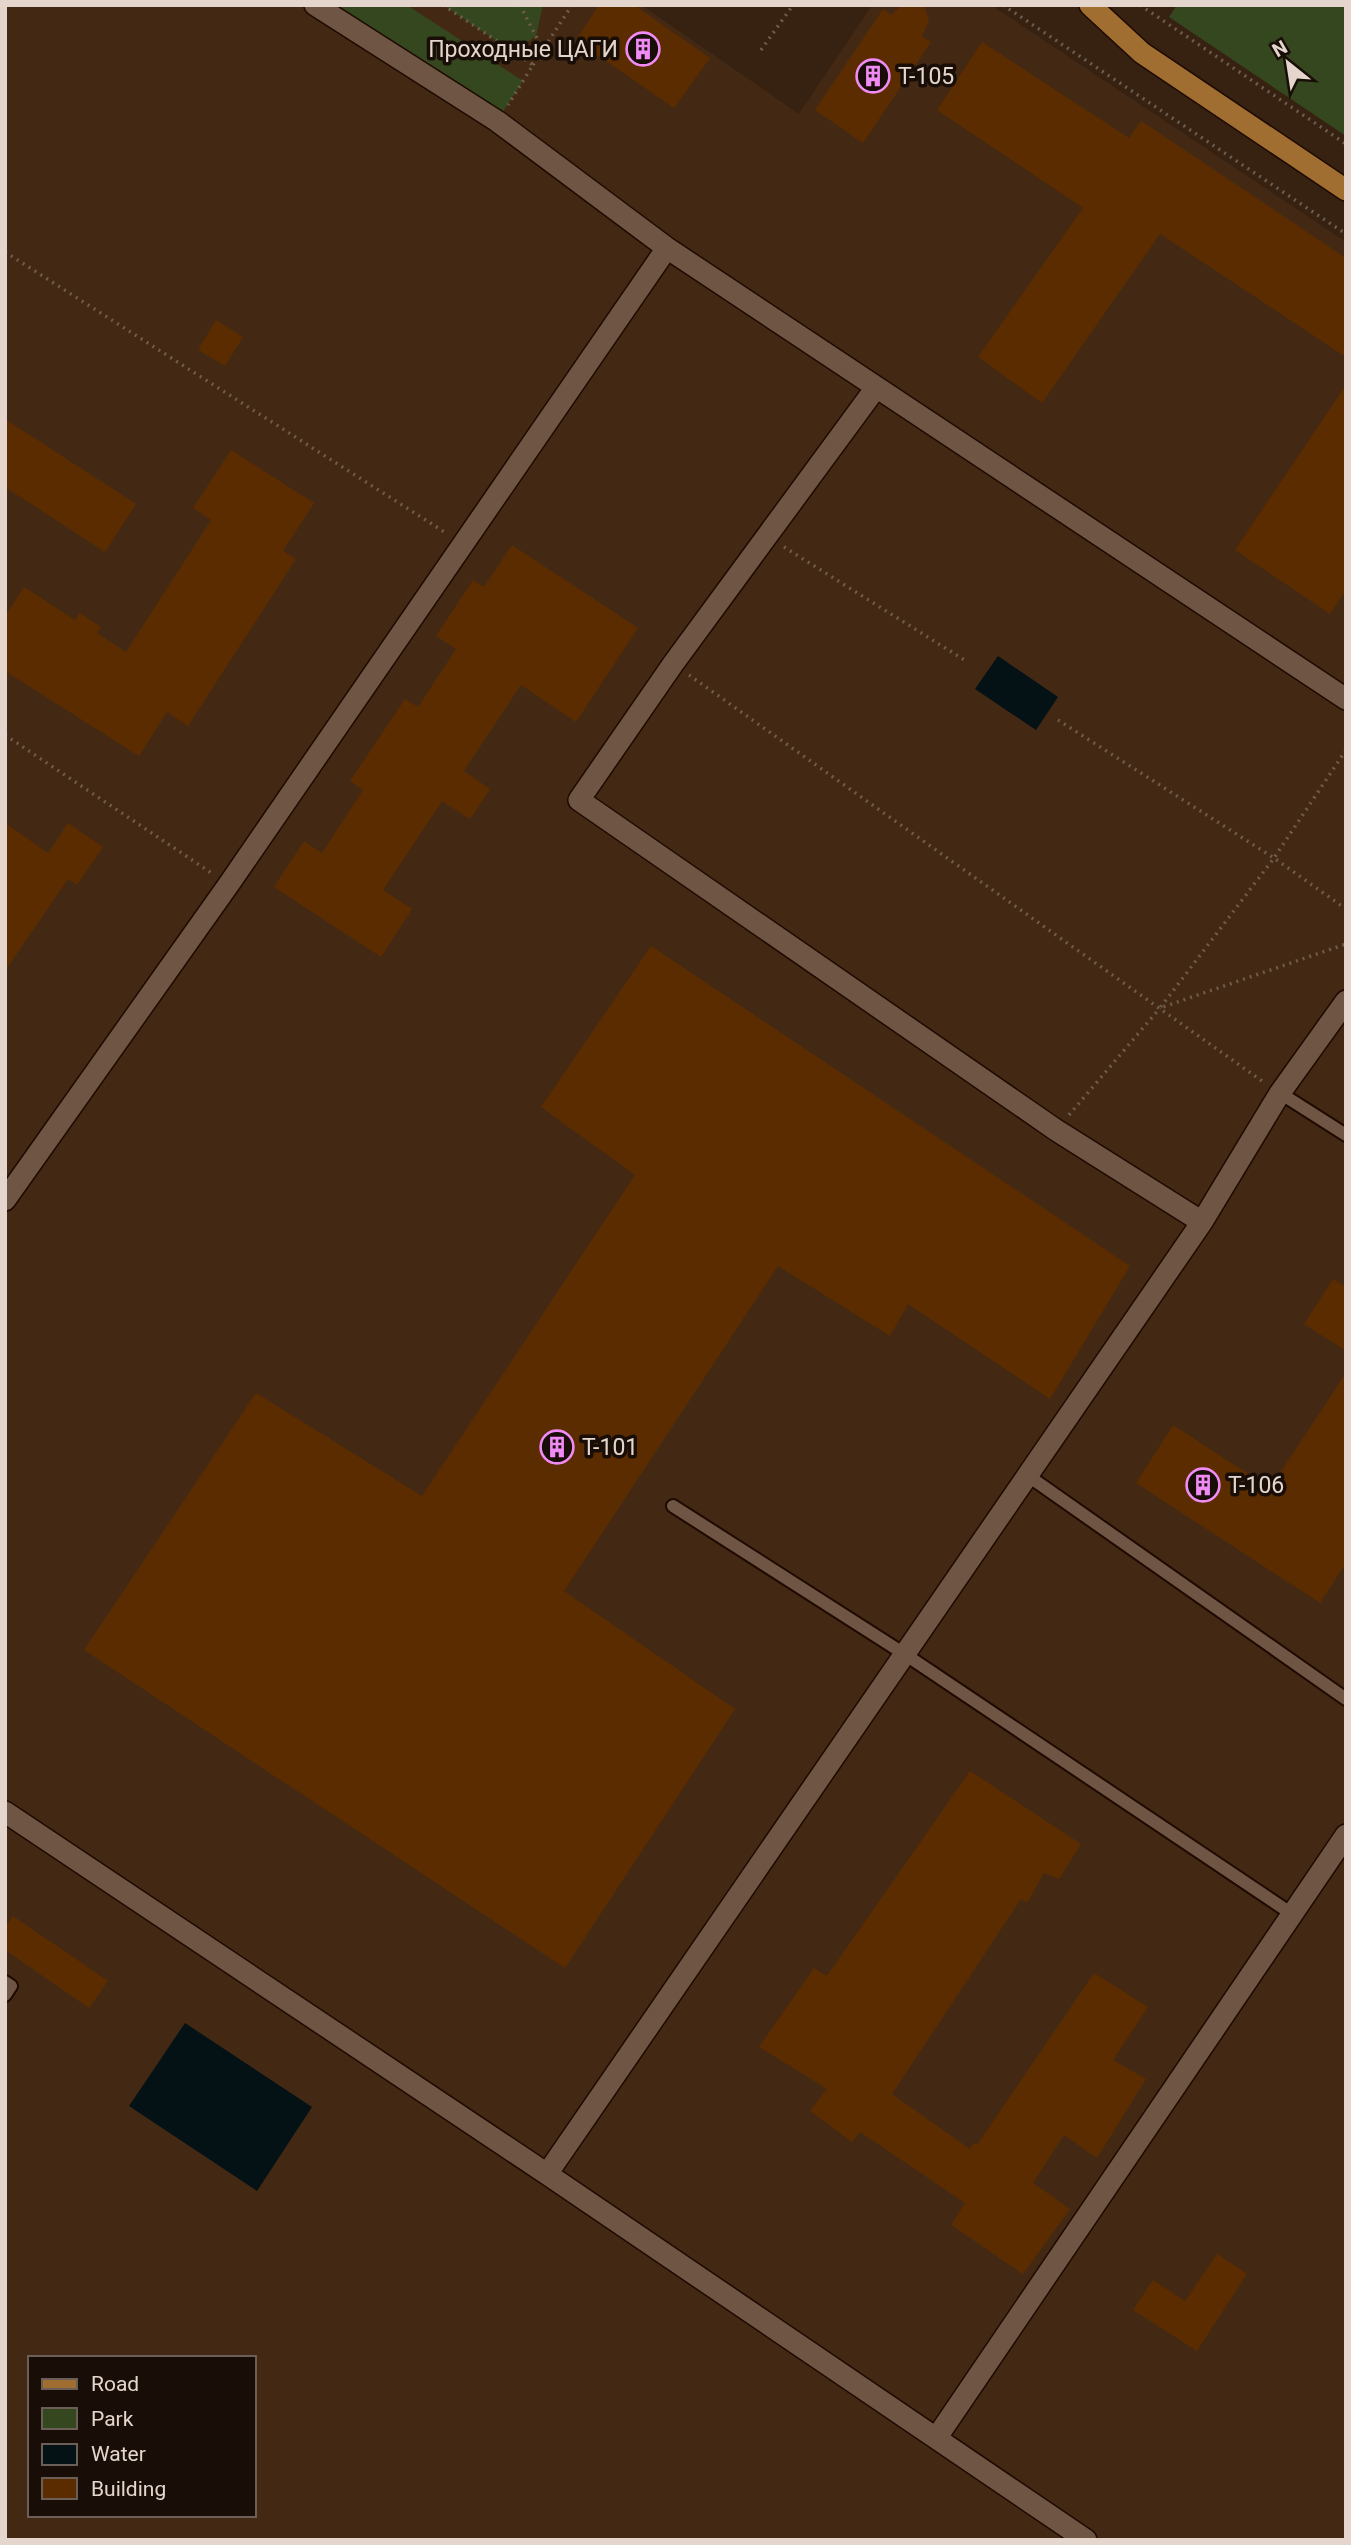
<svg xmlns="http://www.w3.org/2000/svg" width="1351" height="2545" font-family="Roboto,sans-serif">
	<style>
		.built { fill: #432914; fill-rule: evenodd }
		.green { fill: #35471e }
		.water { fill: #041115 }
		.building { fill: #5b2c00 }
		.lines { fill: none; stroke-linecap: round; stroke-linejoin: round }
		.service-casing { stroke: #1e0a00; stroke-width: 16 }
		.minor-casing { stroke: #1e0a00; stroke-width: 24 }
		.primary-casing { stroke: #1e0a00; stroke-width: 24 }
		.path { stroke: #6e5c4d; stroke-width: 3.5; stroke-dasharray: 2 5; stroke-linecap: butt }
		.service { stroke: #6e5544; stroke-width: 12 }
		.minor { stroke: #6e5544; stroke-width: 21 }
		.primary { stroke: #a06e30; stroke-width: 21 }
		.labels { text-anchor: middle; dominant-baseline: central; stroke-width: 7; stroke-linejoin: round; paint-order: stroke }
		.poi-label { font-size: 23px; fill: #e4d6cc; stroke: #180e07; text-anchor: start }
	</style>
	<rect width="100%" height="100%" fill="#372211"/>
	<path class="built" d="M 5,5 L 641,5 L 799,114 L 872,5 L 991,5 L 1346,242 L 1346,2540 L 5,2540 ZM 30,2358 L 254,2358 L 254,2515 L 30,2515 Z"/>
	<path class="green" d="M 315,5 L 407,5 L 523,81 L 497,121 Z
		M 443,5 L 543,5 L 536,36 L 513,52 Z
		M 1177,5 L 1346,5 L 1346,136 L 1169,17 Z"/>
	<path class="water" d="M 998,656 L 1058,697 L 1036,730 L 975,689 Z
		M 185,2023 L 312,2107 L 257,2191 L 129,2106 Z"/>
	<path class="building" d="M 599,5 L 634,5 L 710,58 L 674,108 L 576,40 Z
		M 902,5 L 924,5 L 929,21 L 922,36 L 931,42 L 863,143 L 815,110 L 883,9 L 891,15 Z
		M 982,42 L 1129,138 L 1141,121 L 1346,258 L 1346,357 L 1160,234 L 1042,403 L 978,357 L 1083,208 L 937,110 Z
		M 216,320 L 243,337 L 225,366 L 198,350 Z
		M 1346,385 L 1346,590 L 1330,614 L 1235,550 Z
		M 5,419 L 136,504 L 105,552 L 5,487 Z
		M 231,450 L 314,503 L 283,551 L 296,559 L 188,726 L 167,712 L 139,756 L 5,671 L 5,616 L 24,587 L 75,620 L 80,613 L 101,627 L 97,633 L 126,652 L 211,520 L 193,508 Z
		M 512,545 L 638,628 L 576,722 L 521,685 L 464,771 L 490,789 L 470,819 L 442,801 L 383,890 L 412,909 L 381,957 L 274,887 L 304,841 L 322,853 L 363,790 L 350,781 L 405,699 L 418,707 L 456,649 L 436,636 L 473,580 L 484,587 Z
		M 5,823 L 48,853 L 68,823 L 103,847 L 77,885 L 68,879 L 5,971 Z
		M 651,946 L 1130,1266 L 1050,1399 L 908,1304 L 890,1336 L 778,1266 L 564,1591 L 735,1709 L 565,1968 L 84,1650 L 256,1393 L 422,1496 L 635,1175 L 541,1107 Z
		M 1333,1279 L 1346,1287 L 1346,1351 L 1304,1324 Z
		M 1346,1373 L 1346,1563 L 1320,1603 L 1136,1483 L 1173,1425 L 1270,1488 Z
		M 970,1771 L 1081,1844 L 1059,1879 L 1044,1873 L 1027,1903 L 1021,1899 L 892,2094 L 970,2149 L 974,2143 L 977,2145 L 1094,1973 L 1148,2007 L 1113,2060 L 1146,2079 L 1097,2158 L 1064,2135 L 1033,2183 L 1070,2209 L 1023,2274 L 951,2225 L 965,2203 L 860,2132 L 852,2142 L 810,2111 L 827,2089 L 759,2047 L 814,1968 L 827,1976 Z
		M 13,1916 L 108,1981 L 89,2008 L 5,1950 L 5,1927 Z
		M 1217,2254 L 1247,2274 L 1197,2351 L 1133,2310 L 1153,2280 L 1185,2301 Z"/>
	<g class="lines">
		<defs>
			<path id="service" d="M 1280,1093 L 1346,1135
				M 1027,1475 L 1346,1699
				M 673,1506 L 906,1655 L 1292,1914
				M 5,1982 L 11,1986 L 5,1995"/>
			<path id="minor" d="M 315,5 L 497,121 L 667,248
				M 875,389 L 673,664 L 579,800 L 1056,1130 L 1202,1222
				M 5,1200 L 229,884 L 667,248 L 1346,699
				M 5,1812 L 547,2174 L 1086,2540
				M 547,2174 L 1202,1222 L 1280,1093 L 1346,1001
				M 937,2437 L 1346,1835"/>
			<path id="primary" d="M 1090,5 L 1142,53 L 1346,190"/>
		</defs>
		<use href="#service" class="service-casing"/>
		<use href="#minor" class="minor-casing"/>
		<use href="#primary" class="primary-casing"/>
		<path class="path" d="M 443,5 L 533,65 L 508,105
			M 520,5 L 543,50
			M 1003,5 L 1346,234
			M 1140,5 L 1346,144
			M 761,50 L 793,5
			M 533,65 L 572,5
			M 5,252 L 446,533
			M 784,547 L 966,661
			M 689,675 L 1262,1081
			M 1058,720 L 1274,858 L 1346,909
			M 5,735 L 213,874
			M 1346,750 L 1274,858 L 1160,1008 L 1346,944
			M 1069,1115 L 1160,1008"/>
		<use href="#service" class="service"/>
		<use href="#minor" class="minor"/>
		<use href="#primary" class="primary"/>
	</g>
	<defs>
		<symbol id="building-ring" viewBox="-11 -11 22 22"><circle r="9.5" fill="#180e07" stroke="#f08bf5" stroke-width="1.5"/><path d="M-4-6H4V6H1V3H-1V6H-4ZM-2.5-4.3h1.7v1.8h-1.7ZM.8-4.3h1.7v1.8H.8ZM-2.5-1h1.7V.8h-1.7ZM.8-1h1.7V.8H.8Z" fill="#f08bf5"/></symbol>
	</defs>
	<g fill-rule="evenodd">
		<use href="#building-ring" x="624" y="30" width="38" height="38"/>
		<use href="#building-ring" x="854" y="57" width="38" height="38"/>
		<use href="#building-ring" x="538" y="1428" width="38" height="38"/>
		<use href="#building-ring" x="1184" y="1466" width="38" height="38"/>
	</g>
	<g class="labels">
		<g class="poi-label">
			<text x="618" y="49" text-anchor="end">Проходные ЦАГИ</text>
			<text x="898" y="76">Т-105</text>
			<text x="582" y="1447">Т-101</text>
			<text x="1228" y="1485">Т-106</text>
		</g>
	</g>
	<rect width="1351" height="2545" fill="none" stroke="#e4d6cc" stroke-width="14"/>
	<rect x="28" y="2356" width="228" height="161" fill="#180e07" stroke="#6a5e56" stroke-width="2"/>
	<rect x="42" y="2379" width="35" height="10" fill="#a06e30" stroke="#6a5e56" stroke-width="2"/>
	<text x="91" y="2391" font-size="21" fill="#e4d6cc">Road</text>
	<rect x="42" y="2408" width="35" height="21" fill="#35471e" stroke="#6a5e56" stroke-width="2"/>
	<text x="91" y="2426" font-size="21" fill="#e4d6cc">Park</text>
	<rect x="42" y="2444" width="35" height="21" fill="#041115" stroke="#6a5e56" stroke-width="2"/>
	<text x="91" y="2461" font-size="21" fill="#e4d6cc">Water</text>
	<rect x="42" y="2478" width="35" height="21" fill="#5b2c00" stroke="#6a5e56" stroke-width="2"/>
	<text x="91" y="2496" font-size="21" fill="#e4d6cc">Building</text>
	<g transform="translate(1288 63) rotate(330)" stroke="#180e07" stroke-width="5" paint-order="stroke">
	<path d="M0-5L12 26L0 18L-12 26Z" fill="#e4d6cc"/>
	<text y="-10" font-size="19" font-weight="bold" text-anchor="middle" fill="#e4d6cc">N</text>
	</g>
</svg>
